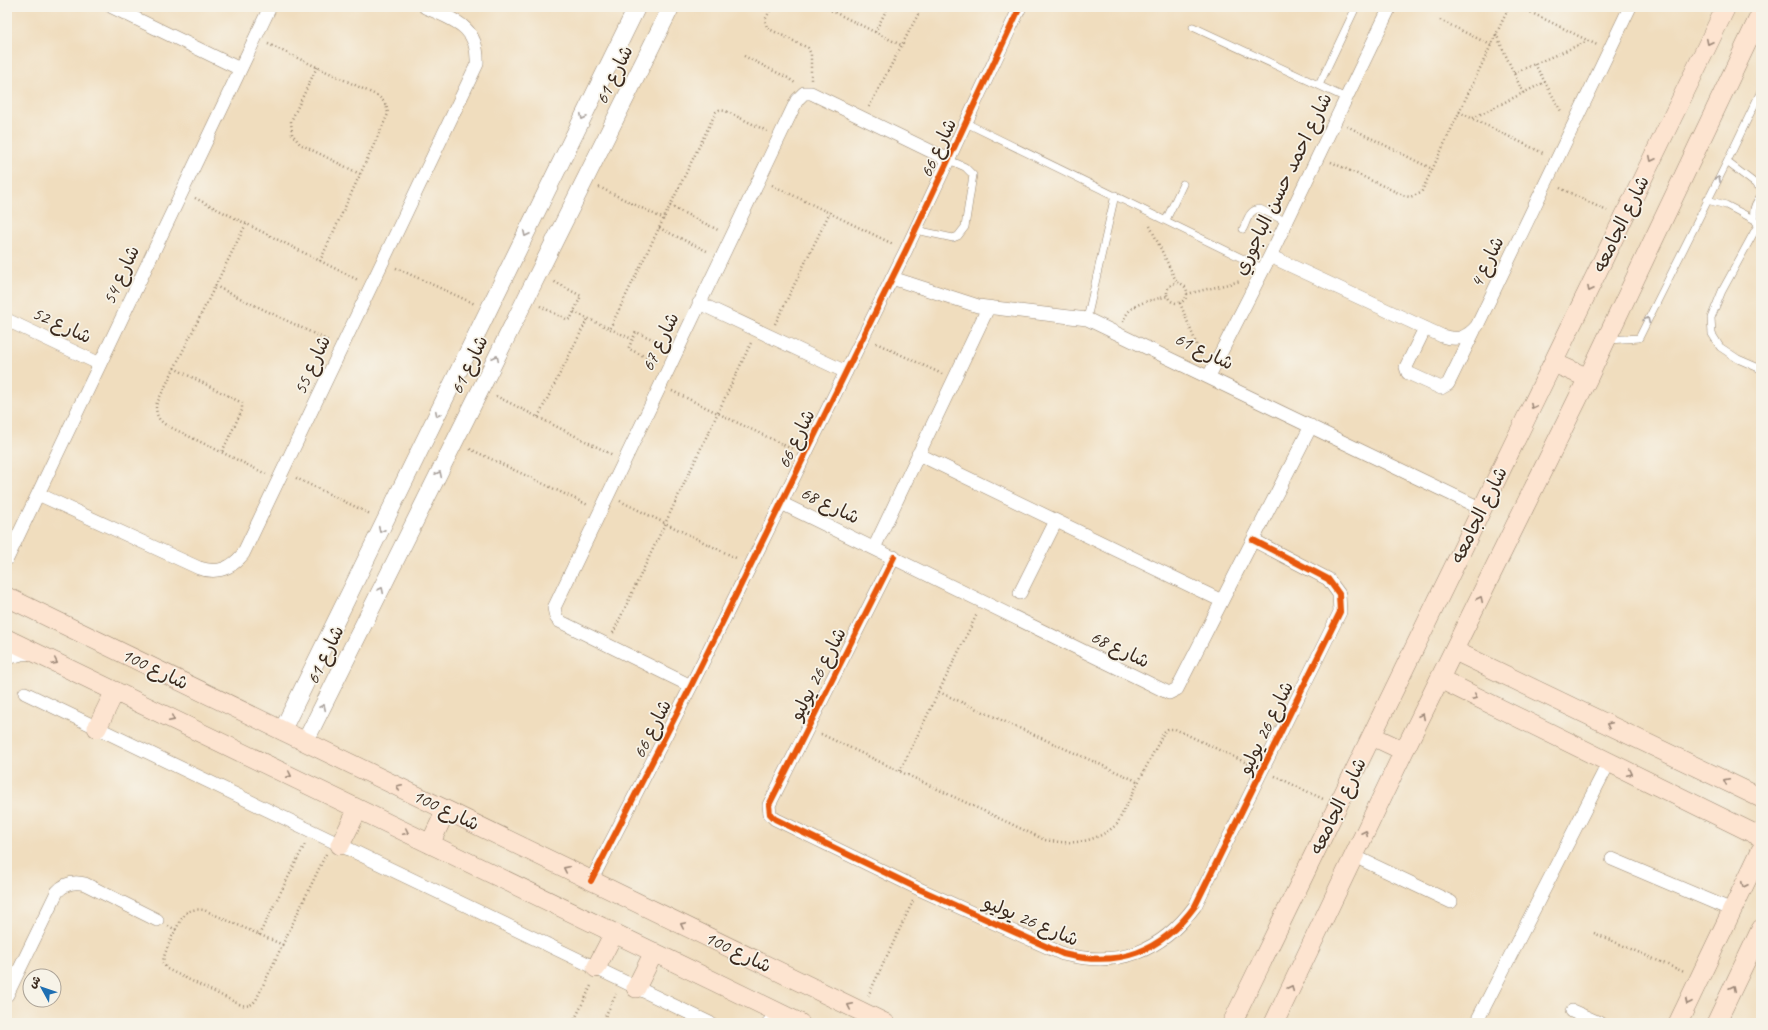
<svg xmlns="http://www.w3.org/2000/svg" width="1768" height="1030" font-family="Caveat,'Playpen Sans Arabic',sans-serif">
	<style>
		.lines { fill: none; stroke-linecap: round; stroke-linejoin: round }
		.service-casing { stroke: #96846e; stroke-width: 8 }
		.minor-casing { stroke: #96846e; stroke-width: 14 }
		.tertiary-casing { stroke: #96846e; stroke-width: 18 }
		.secondary-casing { stroke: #96846e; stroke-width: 20 }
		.path { stroke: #96846e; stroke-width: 2.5; stroke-dasharray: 1 3; stroke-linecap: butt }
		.service { stroke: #fff; stroke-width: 7 }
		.minor { stroke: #fff; stroke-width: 13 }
		.tertiary { stroke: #fff; stroke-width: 17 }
		.secondary { stroke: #fde4d0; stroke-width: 19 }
		.cycleway-casing { stroke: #f7f3e8; stroke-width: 8 }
		.cycleway { stroke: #e8590c; stroke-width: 6 }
		.oneway { stroke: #9c8777 }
		.oneway2 { stroke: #a79f9a }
		.labels { text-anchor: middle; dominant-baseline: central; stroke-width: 3.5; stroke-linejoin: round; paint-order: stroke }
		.street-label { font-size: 19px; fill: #3b2a1e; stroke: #f7f3e8 }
	</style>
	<rect width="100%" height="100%" fill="#f7f3e8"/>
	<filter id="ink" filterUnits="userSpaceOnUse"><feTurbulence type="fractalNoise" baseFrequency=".025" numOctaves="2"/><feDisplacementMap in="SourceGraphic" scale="8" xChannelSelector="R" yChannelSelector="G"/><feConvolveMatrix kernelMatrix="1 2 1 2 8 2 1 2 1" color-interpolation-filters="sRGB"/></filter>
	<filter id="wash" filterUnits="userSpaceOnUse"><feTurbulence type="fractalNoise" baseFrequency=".012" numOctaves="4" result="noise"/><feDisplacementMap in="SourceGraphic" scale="16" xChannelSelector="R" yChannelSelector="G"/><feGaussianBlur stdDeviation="0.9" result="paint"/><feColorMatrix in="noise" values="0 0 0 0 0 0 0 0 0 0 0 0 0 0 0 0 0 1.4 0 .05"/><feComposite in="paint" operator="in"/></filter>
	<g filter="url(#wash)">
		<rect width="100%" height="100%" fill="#f0ddbe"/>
	</g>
	<g filter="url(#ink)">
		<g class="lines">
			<defs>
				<path id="service" d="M 1193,27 L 1346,98
					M 1319,85 L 1356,7
					M 966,123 L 1264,269
					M 1727,162 L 1761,188
					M 1707,200 L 1726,205 L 1755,220
					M 1166,220 L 1183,184
					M 1756,222 C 1751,212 1754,204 1761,196
					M 1758,225 L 1722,291 L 1711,318 L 1712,334 L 1720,347 L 1738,359 L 1761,369
					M 1243,229 C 1247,221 1249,209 1260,209 L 1287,222
					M 916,230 L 953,238 L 958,236 L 965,227 L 973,175 L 965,167 L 949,160
					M 1087,319 L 1115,195
					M 1608,340 L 1639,338 L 1727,162 L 1761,91"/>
				<path id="minor" d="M 112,7 L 240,69
					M 1270,256 L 1442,336 C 1457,341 1467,338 1477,326 L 1630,7
					M 892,278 L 978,306 L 1087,319 L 1482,509
					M 699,303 L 846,372
					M 7,320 L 100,364
					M 1425,328 L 1406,367 L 1408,373 L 1441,388 L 1448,384 L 1474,331
					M 1209,376 L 1270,256 L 1390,7
					M 918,454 L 1222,601
					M 38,494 L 199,568 C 217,574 231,569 243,554 L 477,64 C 479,26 454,20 425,7
					M 781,503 L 1169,693 L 1177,689 L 1311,426
					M 874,548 L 988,308
					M 894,557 L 769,805 L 770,814 L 775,819 L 919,889 L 1063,954 C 1119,968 1161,952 1195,906 L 1340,612 L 1339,594 L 1328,579 L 1253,540
					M 7,559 L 270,7
					M 1020,593 L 1056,521
					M 691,686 L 559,621 L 556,617 L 554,608 L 797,100 L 804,93 L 811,93 L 949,160
					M 25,693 L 710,1023
					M 1354,856 L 1451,902
					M 1612,859 L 1732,910
					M 591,881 L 691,686 L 906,250 L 1020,7
					M 7,995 L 57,892 C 65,883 74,881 85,884 L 157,920
					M 1572,1011 L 1599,1023
					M 769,1023 L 775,1011
					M 1476,1023 L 1609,762"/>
				<path id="tertiary" d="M 7,656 L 21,652 L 32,651
					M 282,731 L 637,7
					M 305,742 L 671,7"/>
				<path id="secondary" d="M 1554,363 L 1588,378
					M 7,597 L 885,1023
					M 7,639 L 800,1023
					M 1455,651 L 1761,798
					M 1440,679 L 1761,837
					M 97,728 L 115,691
					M 1372,736 L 1404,751
					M 430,844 L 446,810
					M 340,845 L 358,809
					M 596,968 L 614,933
					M 636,988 L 654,952
					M 1232,1023 L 1726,7
					M 1274,1023 L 1404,751 L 1588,378 L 1761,13
					M 1678,1023 L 1761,850
					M 1716,1023 L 1761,929"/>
			</defs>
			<use href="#service" class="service-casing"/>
			<use href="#minor" class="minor-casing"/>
			<use href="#tertiary" class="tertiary-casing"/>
			<use href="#secondary" class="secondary-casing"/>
			<path class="path" d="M 772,7 L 765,20 L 767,28 L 808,48 L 811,54 L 811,80
				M 824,7 L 901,45
				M 1520,7 L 1597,45
				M 1440,20 L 1491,45
				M 875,32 L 888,7
				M 1496,34 L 1523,93
				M 268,44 L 376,95 C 384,100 387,105 388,114 L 320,261
				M 744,56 L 788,78 L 795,83
				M 1535,64 L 1562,113
				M 317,67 L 291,121 L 292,134 L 300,144 L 360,174
				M 1514,73 L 1588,41
				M 869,107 L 922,7
				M 1459,112 L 1545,154
				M 1473,118 L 1545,82
				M 1347,126 L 1432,169
				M 1331,162 L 1405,196 L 1410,197 L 1421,193 L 1509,7
				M 772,185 L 893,244
				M 599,187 L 664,219
				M 1560,188 L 1607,211
				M 195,198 L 358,280
				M 670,206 L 720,231
				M 246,224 L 156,405 C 156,414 158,420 166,425 L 266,474
				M 1150,226 L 1177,283
				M 659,228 L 709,252
				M 396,268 L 475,304
				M1167 293a10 10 0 1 1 20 0a10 10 0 1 1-20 0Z
				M 215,286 L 329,341
				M 1187,294 L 1241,281
				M 1180,303 L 1202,358
				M 540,306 L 568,320 L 571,318 L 581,296 L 553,281
				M 574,312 L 632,339
				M 1123,322 C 1129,302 1150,301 1168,296
				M 775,324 L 830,212
				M 610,328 L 716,112 L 719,110 L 726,111 L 767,131
				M 876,343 L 942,374
				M 657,362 L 629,349 L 629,347 L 636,332 L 664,344
				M 174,368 L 242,403 L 242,410 L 222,452
				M 672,391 L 792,449
				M 496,396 L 613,455
				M 538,417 L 588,318
				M 470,449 L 588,505
				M 296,478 L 370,514
				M 620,501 L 738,559
				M 613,633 L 751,343
				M 939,692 L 1139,782
				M 821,734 L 1045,840 C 1072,845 1096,843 1117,824 L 1164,732 L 1168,729 L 1175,729 L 1249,764
				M 900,771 L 977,614
				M 1275,776 L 1323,799
				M 168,926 L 177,930
				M 1594,933 L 1684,972
				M 259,935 L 305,844
				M 283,945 L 204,910 C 198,909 191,909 186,913 C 180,918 162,956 163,963 L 167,969 L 239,1004 C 247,1007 251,1006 256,1000 L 326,854
				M 868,996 L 913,901
				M 573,1023 L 592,984
				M 602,1023 L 616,994"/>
			<use href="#service" class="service"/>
			<use href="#minor" class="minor"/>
			<use href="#tertiary" class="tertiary"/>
			<use href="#secondary" class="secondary"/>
			<defs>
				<path id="cycleway" d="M 894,557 L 769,805 L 770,814 L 775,819 L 919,889 L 1063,954 C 1119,968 1161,952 1195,906 L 1340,612 L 1339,594 L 1328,579 L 1253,540
					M 591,881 L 691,686 L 906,250 L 1020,7"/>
			</defs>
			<use href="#cycleway" class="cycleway-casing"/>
			<use href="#cycleway" class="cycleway"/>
		</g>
		<defs><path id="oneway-chevron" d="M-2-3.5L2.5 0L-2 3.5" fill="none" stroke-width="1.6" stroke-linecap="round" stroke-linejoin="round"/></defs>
		<g class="oneway">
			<use href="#oneway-chevron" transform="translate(1709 42) rotate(116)"/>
			<use href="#oneway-chevron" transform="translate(1652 159) rotate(116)"/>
			<use href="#oneway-chevron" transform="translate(1590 289) rotate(116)"/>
			<use href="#oneway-chevron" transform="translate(1533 406) rotate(116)"/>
			<use href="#oneway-chevron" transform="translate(1480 599) rotate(-64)"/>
			<use href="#oneway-chevron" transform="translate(55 662) rotate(26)"/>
			<use href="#oneway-chevron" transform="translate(1475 697) rotate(26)"/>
			<use href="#oneway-chevron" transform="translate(1422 716) rotate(-63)"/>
			<use href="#oneway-chevron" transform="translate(172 719) rotate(26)"/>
			<use href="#oneway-chevron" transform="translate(1609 725) rotate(-154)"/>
			<use href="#oneway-chevron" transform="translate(1630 773) rotate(26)"/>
			<use href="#oneway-chevron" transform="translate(289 775) rotate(26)"/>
			<use href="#oneway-chevron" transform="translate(1726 781) rotate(-154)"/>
			<use href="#oneway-chevron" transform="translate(399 787) rotate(-154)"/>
			<use href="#oneway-chevron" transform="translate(406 832) rotate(26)"/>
			<use href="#oneway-chevron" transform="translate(1365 833) rotate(-64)"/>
			<use href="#oneway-chevron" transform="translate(566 869) rotate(-154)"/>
			<use href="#oneway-chevron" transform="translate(1744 885) rotate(116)"/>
			<use href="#oneway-chevron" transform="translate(683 925) rotate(-154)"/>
			<use href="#oneway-chevron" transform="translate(1291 988) rotate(-64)"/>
			<use href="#oneway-chevron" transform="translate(1733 988) rotate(-64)"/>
			<use href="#oneway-chevron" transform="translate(1688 1002) rotate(115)"/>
			<use href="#oneway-chevron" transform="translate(850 1006) rotate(-154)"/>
		</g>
		<g class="oneway2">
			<use href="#oneway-chevron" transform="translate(583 117) rotate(116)"/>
			<use href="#oneway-chevron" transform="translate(1718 179) rotate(-62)"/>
			<use href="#oneway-chevron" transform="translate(526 234) rotate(116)"/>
			<use href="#oneway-chevron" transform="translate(1647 320) rotate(-64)"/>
			<use href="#oneway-chevron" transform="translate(496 358) rotate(-64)"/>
			<use href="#oneway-chevron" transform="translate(438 414) rotate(116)"/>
			<use href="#oneway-chevron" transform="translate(439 474) rotate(-64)"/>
			<use href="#oneway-chevron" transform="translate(381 530) rotate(116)"/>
			<use href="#oneway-chevron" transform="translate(381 590) rotate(-64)"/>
			<use href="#oneway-chevron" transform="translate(323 707) rotate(-64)"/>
		</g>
	</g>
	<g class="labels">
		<g class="street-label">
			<text transform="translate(614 75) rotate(-64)">شارع 61</text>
			<text transform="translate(938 148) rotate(-65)">شارع 66</text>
			<text transform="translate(1283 184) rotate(-64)">شارع احمد حسن الباجوري</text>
			<text transform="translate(1621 224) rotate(-64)">شارع الجامعه</text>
			<text transform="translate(1487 262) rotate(-64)">شارع 4</text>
			<text transform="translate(121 275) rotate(-65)">شارع 54</text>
			<text transform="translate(62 325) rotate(25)">شارع 52</text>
			<text transform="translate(660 342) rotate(-64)">شارع 67</text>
			<text transform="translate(1204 351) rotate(26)">شارع 61</text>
			<text transform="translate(312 365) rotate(-65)">شارع 55</text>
			<text transform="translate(469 365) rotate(-64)">شارع 61</text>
			<text transform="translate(796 439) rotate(-64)">شارع 66</text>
			<text transform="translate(830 505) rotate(26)">شارع 68</text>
			<text transform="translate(1479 515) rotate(-64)">شارع الجامعه</text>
			<text transform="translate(1120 649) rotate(26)">شارع 68</text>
			<text transform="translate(325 655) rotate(-64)">شارع 61</text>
			<text transform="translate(155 669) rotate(26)">شارع 100</text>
			<text transform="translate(818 674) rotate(-63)">شارع 26 يوليو</text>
			<text transform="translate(1266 728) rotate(-64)">شارع 26 يوليو</text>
			<text transform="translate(652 729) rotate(-63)">شارع 66</text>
			<text transform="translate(1338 806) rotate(-64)">شارع الجامعه</text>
			<text transform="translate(446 810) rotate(26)">شارع 100</text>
			<text transform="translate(1031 921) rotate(23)">شارع 26 يوليو</text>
			<text transform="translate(738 952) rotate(26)">شارع 100</text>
		</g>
	</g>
	<rect width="1768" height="1030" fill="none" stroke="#f7f3e8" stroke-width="24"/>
	<g transform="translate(42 988) rotate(310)"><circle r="19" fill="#f7f3e8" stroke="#aca397"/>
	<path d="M0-3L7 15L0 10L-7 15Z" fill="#1f6fb2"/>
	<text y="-6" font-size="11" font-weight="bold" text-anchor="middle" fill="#3b2a1e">ش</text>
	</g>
</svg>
